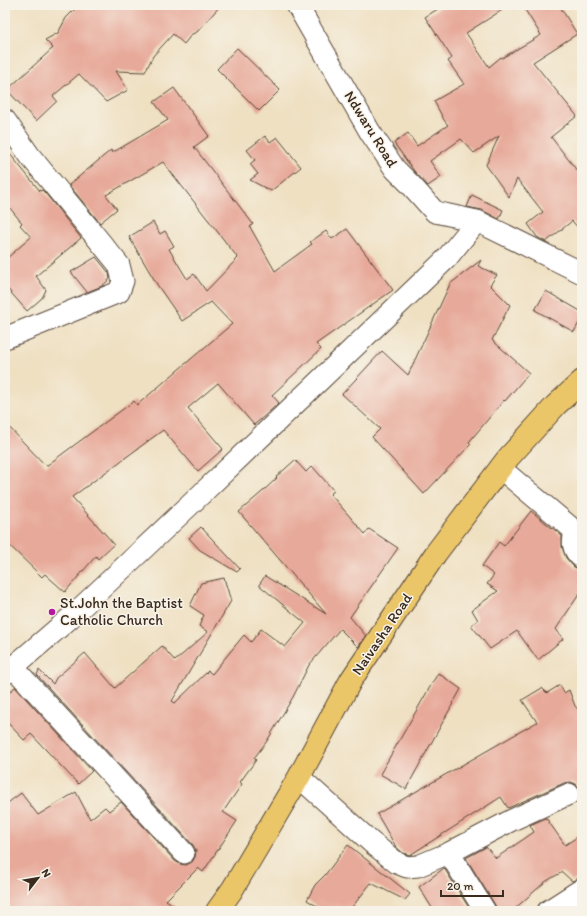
<svg xmlns="http://www.w3.org/2000/svg" width="587" height="916" font-family="Itim,sans-serif">
	<style>
		.building { fill: #e7a999 }
		.lines { fill: none; stroke-linecap: round; stroke-linejoin: round }
		.minor-casing { stroke: #564537; stroke-width: 23 }
		.major-casing { stroke: #564537; stroke-width: 24 }
		.minor { stroke: #fff; stroke-width: 21 }
		.major { stroke: #ebc669; stroke-width: 22 }
		.poi-dot { fill: #b5179e; stroke: #f7f3e8; stroke-width: 1.5 }
		.labels { text-anchor: middle; dominant-baseline: central; stroke-width: 3; stroke-linejoin: round; paint-order: stroke }
		.street-label { font-size: 15px; fill: #3b2a1e; stroke: #f7f3e8 }
		.poi-label { font-size: 15px; fill: #3b2a1e; stroke: #f7f3e8; text-anchor: start }
	</style>
	<rect width="100%" height="100%" fill="#f7f3e8"/>
	<filter id="ink" filterUnits="userSpaceOnUse"><feTurbulence type="fractalNoise" baseFrequency=".025" numOctaves="2"/><feDisplacementMap in="SourceGraphic" scale="8" xChannelSelector="R" yChannelSelector="G"/><feConvolveMatrix kernelMatrix="1 2 1 2 8 2 1 2 1" color-interpolation-filters="sRGB"/></filter>
	<filter id="wash" filterUnits="userSpaceOnUse"><feTurbulence type="fractalNoise" baseFrequency=".012" numOctaves="4" result="noise"/><feDisplacementMap in="SourceGraphic" scale="16" xChannelSelector="R" yChannelSelector="G"/><feGaussianBlur stdDeviation="0.9" result="paint"/><feColorMatrix in="noise" values="0 0 0 0 0 0 0 0 0 0 0 0 0 0 0 0 0 1.4 0 .05"/><feComposite in="paint" operator="in"/></filter>
	<g filter="url(#wash)">
		<rect width="100%" height="100%" fill="#efe0c2"/>
		<g id="blocks">
			<path class="building" d="M 79,5 L 221,5 L 197,32 L 192,34 L 184,44 L 173,34 L 153,56 L 145,72 L 116,71 L 128,90 L 106,102 L 79,74 L 53,96 L 57,101 L 36,121 L 7,90 L 53,48 L 45,40 L 58,33 L 66,18 Z
				M 444,5 L 510,5 L 466,33 L 489,67 L 501,57 L 502,58 L 541,35 L 522,5 L 559,5 L 577,34 L 533,62 L 577,116 L 551,137 L 582,177 L 582,232 L 572,221 L 546,242 L 537,237 L 528,224 L 543,212 L 517,179 L 509,197 L 486,165 L 499,136 L 474,153 L 461,139 L 430,161 L 441,177 L 428,186 L 414,171 L 394,143 L 408,133 L 417,146 L 448,125 L 444,120 L 434,101 L 464,84 L 448,61 L 452,58 L 425,17 Z
				M 237,48 L 280,90 L 259,111 L 217,69 Z
				M 174,88 L 209,136 L 194,147 L 253,224 L 250,227 L 275,271 L 312,244 L 310,242 L 326,231 L 332,239 L 347,229 L 393,290 L 316,344 L 321,349 L 272,395 L 279,403 L 254,425 L 218,383 L 188,408 L 223,449 L 198,471 L 163,430 L 72,497 L 114,544 L 98,559 L 96,556 L 65,592 L 45,574 L 42,577 L 5,541 L 5,423 L 46,466 L 134,401 L 137,405 L 232,324 L 211,302 L 182,321 L 158,286 L 129,237 L 153,222 L 160,234 L 165,231 L 174,246 L 169,249 L 187,279 L 194,274 L 206,291 L 238,258 L 163,162 L 106,195 L 117,209 L 100,223 L 69,185 L 111,150 L 112,153 L 168,120 L 154,102 Z
				M 265,136 L 270,142 L 277,137 L 301,167 L 271,191 L 250,180 L 258,174 L 250,164 L 255,160 L 247,150 Z
				M 5,148 L 40,191 L 42,190 L 45,193 L 81,238 L 36,276 L 46,290 L 42,298 L 27,311 L 5,286 L 5,260 L 31,237 L 20,225 L 22,223 L 5,202 Z
				M 472,195 L 503,210 L 499,219 L 482,210 L 467,207 Z
				M 96,257 L 109,273 L 110,279 L 102,286 L 87,292 L 71,272 Z
				M 481,260 L 478,266 L 497,275 L 490,285 L 510,305 L 492,340 L 529,373 L 505,401 L 504,400 L 469,442 L 471,444 L 424,494 L 372,437 L 380,429 L 342,394 L 382,351 L 408,375 L 450,284 Z
				M 546,291 L 582,312 L 582,317 L 574,332 L 535,310 Z
				M 295,460 L 306,472 L 312,466 L 334,491 L 330,494 L 365,534 L 369,529 L 398,548 L 350,617 L 366,636 L 358,647 L 340,629 L 309,665 L 293,697 L 267,741 L 254,758 L 256,760 L 240,782 L 242,784 L 223,812 L 237,821 L 203,872 L 198,868 L 166,900 L 182,911 L 5,911 L 5,805 L 21,793 L 38,815 L 76,792 L 90,819 L 105,807 L 109,811 L 121,802 L 175,861 L 180,864 L 186,865 L 192,862 L 195,857 L 196,851 L 193,845 L 37,675 L 39,670 L 53,684 L 56,678 L 85,653 L 115,688 L 162,646 L 175,661 L 208,632 L 199,626 L 204,615 L 190,606 L 201,583 L 224,578 L 231,601 L 172,701 L 175,703 L 208,671 L 212,674 L 244,635 L 251,642 L 261,629 L 285,647 L 305,623 L 259,585 L 265,576 L 326,614 L 239,512 L 262,492 L 277,478 L 276,477 Z
				M 531,511 L 562,536 L 562,547 L 566,558 L 574,567 L 582,570 L 582,590 L 556,629 L 563,639 L 538,660 L 517,631 L 490,649 L 471,625 L 478,620 L 472,610 L 498,591 L 487,584 L 494,575 L 482,566 L 499,542 L 504,546 Z
				M 201,527 L 240,569 L 237,572 L 200,550 L 189,538 Z
				M 438,673 L 461,689 L 406,789 L 380,774 Z
				M 560,685 L 564,693 L 569,690 L 575,706 L 582,714 L 582,808 L 578,801 L 581,796 L 580,789 L 576,784 L 571,782 L 564,783 L 508,808 L 501,797 L 410,855 L 403,853 L 396,847 L 377,814 L 537,722 L 522,700 L 542,688 L 547,693 Z
				M 15,687 L 92,771 L 78,784 L 31,734 L 24,740 L 5,720 L 5,696 Z
				M 546,818 L 565,845 L 582,834 L 582,877 L 572,881 L 562,872 L 545,882 L 512,911 L 497,911 L 495,905 L 466,858 L 486,847 L 496,858 L 534,832 L 530,825 Z
				M 348,845 L 410,894 L 405,900 L 371,883 L 349,911 L 325,911 L 307,900 L 315,885 L 325,875 Z
				M 444,868 L 471,911 L 434,911 L 419,887 Z"/>
		</g>
	</g>
	<g filter="url(#ink)">
		<use href="#blocks" fill-opacity="0" stroke="#564537" stroke-width="1"/>
		<g class="lines">
			<defs>
				<path id="minor" d="M 297,5 L 370,132 L 395,169 L 411,185 L 435,212 L 477,221 L 582,273
					M 5,120 L 30,156 L 119,265 L 123,281 L 119,292 L 5,338
					M 500,468 L 575,531 C 572,542 572,550 582,558
					M 13,667 L 184,853
					M 5,674 L 70,618 L 192,503 L 446,259 L 477,221
					M 299,777 L 371,842 L 397,863 L 407,867 L 418,866 L 449,853 L 485,911
					M 449,853 L 512,820 L 569,794
					M 548,911 L 582,889"/>
				<path id="major" d="M 217,911 L 232,890 L 299,777 L 351,680 L 436,553 L 508,458 L 556,405 L 582,381"/>
			</defs>
			<use href="#minor" class="minor-casing"/>
			<use href="#major" class="major-casing"/>
			<use href="#minor" class="minor"/>
			<use href="#major" class="major"/>
		</g>
	</g>
	<circle class="poi-dot" cx="52" cy="612" r="4"/>
	<g class="labels">
		<g class="street-label">
			<text transform="translate(371 129) rotate(58)">Ndwaru Road</text>
			<text transform="translate(382 634) rotate(-56)">Naivasha Road</text>
		</g>
		<g class="poi-label">
			<text x="60" y="603">St.John the Baptist<tspan x="60" dy="17">Catholic Church</tspan></text>
		</g>
	</g>
	<rect width="587" height="916" fill="none" stroke="#f7f3e8" stroke-width="20"/>
	<g transform="translate(38 878) rotate(59)" stroke="#f7f3e8" stroke-width="3" paint-order="stroke">
	<path d="M0-3L7 15L0 10L-7 15Z" fill="#3b2a1e"/>
	<text y="-6" font-size="11" font-weight="bold" text-anchor="middle" fill="#3b2a1e">N</text>
	</g>
	<path d="M441 890v6h62v-6" fill="none" stroke="#3b2a1e" stroke-width="2"/>
	<text x="447" y="890" font-size="12" fill="#3b2a1e" stroke="#f7f3e8" stroke-width="3" paint-order="stroke">20 m</text>
</svg>
